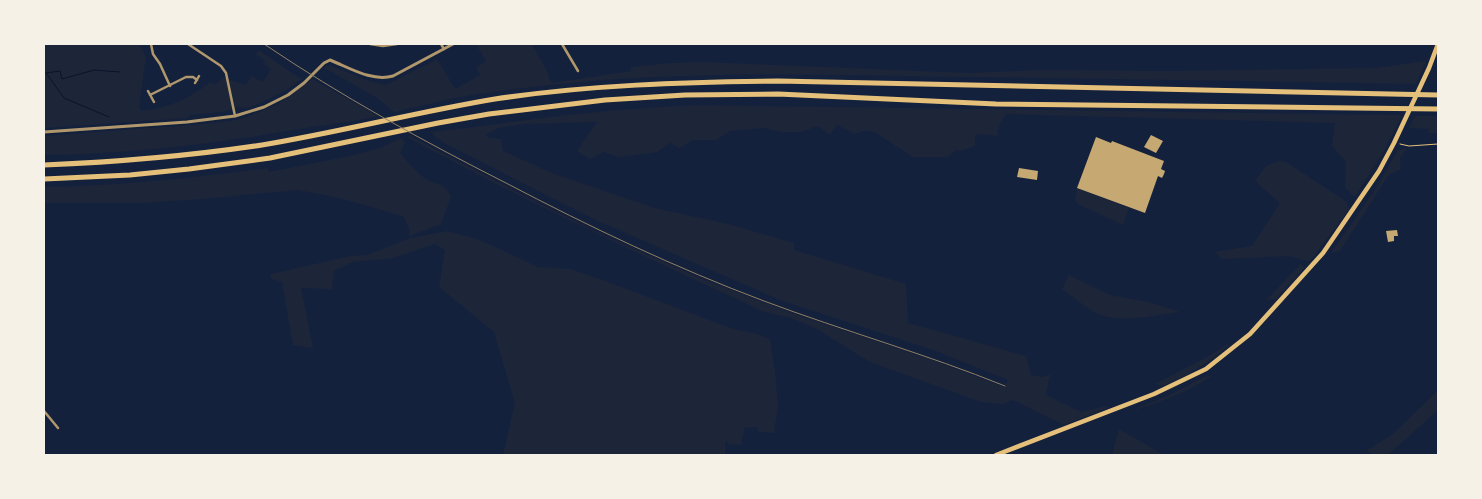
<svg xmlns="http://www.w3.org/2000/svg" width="1482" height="499" font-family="'Golos Text',sans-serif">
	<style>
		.green { fill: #1d2539 }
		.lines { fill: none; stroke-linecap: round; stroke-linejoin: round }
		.stream { stroke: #0b132b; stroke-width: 1 }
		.building { fill: #c6a872 }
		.path { stroke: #e5c07b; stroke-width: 1 }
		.minor { stroke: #b1986c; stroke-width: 2.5 }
		.tertiary { stroke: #b1986c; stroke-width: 3 }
		.primary { stroke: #e5c07b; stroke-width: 4.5 }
		.motorway { stroke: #e5c07b; stroke-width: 5 }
		.rail { stroke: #918062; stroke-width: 1 }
	</style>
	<rect width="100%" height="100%" fill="#14213d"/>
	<path class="green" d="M 44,44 L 139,44 L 146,57 L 139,107 L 141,111 C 168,108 190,99 210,82 L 215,85 L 223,78 L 246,85 L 251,76 L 263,82 L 271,69 L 263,64 L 265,60 L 255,54 L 260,51 L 300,78 L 303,78 L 288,89 L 256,105 L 246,108 L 238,107 L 222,112 L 190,115 L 188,118 L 44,128 Z
		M 476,44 L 532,44 L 549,75 L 548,76 L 552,83 L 631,71 L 631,67 L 670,63 L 704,62 L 969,73 L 1039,70 L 1171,71 L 1376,68 L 1426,61 L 1416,84 C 1265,81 1114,79 963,77 C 801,74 639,69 479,94 C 450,98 422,106 394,112 L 377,98 L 330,71 L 324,69 L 326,66 L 330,65 L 368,81 L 386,85 L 437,59 L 455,89 L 480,75 L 476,68 L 486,61 Z
		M 312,79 L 378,116 C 354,122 330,124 306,128 C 219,143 132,154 44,155 L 44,136 L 202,124 L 231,121 L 247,117 L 278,104 Z
		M 698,105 L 1402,115 L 1385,149 L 1355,197 L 1345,188 L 1346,162 L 1332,146 L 1335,123 L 1006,114 L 999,126 L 997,136 L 981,134 L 975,135 L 975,146 L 960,151 L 956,150 L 948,157 L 913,157 L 873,131 L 862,131 L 855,134 L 837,125 L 830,135 L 818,126 L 801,132 L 781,132 L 764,128 L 730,131 L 716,140 L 693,140 L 680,148 L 670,143 L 657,152 L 619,157 L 603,152 L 590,159 L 577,151 L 597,122 L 524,124 L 498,128 L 486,135 L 489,138 L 501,139 L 503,151 L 554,174 L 655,208 L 728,224 L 794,243 L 794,250 L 906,284 L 908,323 L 1026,356 L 1031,375 L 1043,377 L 1050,374 L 1046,395 L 1081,412 L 1107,406 L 1108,408 L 1064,425 L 1013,400 L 1003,404 L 981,402 L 870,362 L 817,329 L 791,318 L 765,312 C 644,257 524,200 407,137 L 410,136 L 542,205 L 601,234 L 705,280 L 792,313 L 932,360 L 1004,387 L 1008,380 L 936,351 L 780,300 L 598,221 L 446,144 L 434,136 L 432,132 C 449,129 465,129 482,126 C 553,116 625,108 698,105 Z
		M 1415,116 L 1438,116 L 1438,133 L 1429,133 L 1429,129 L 1409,128 Z
		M 401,138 L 405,142 L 400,153 C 407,161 415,170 423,177 C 435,186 444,180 451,197 L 441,224 L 410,236 L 409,229 L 404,217 C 369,206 333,195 297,190 L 202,199 L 142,203 L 44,203 L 44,187 C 119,186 193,178 268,168 L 269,172 L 345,157 L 380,148 Z
		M 1407,148 L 1400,158 L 1401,169 L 1388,176 L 1340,251 L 1331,253 L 1374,191 L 1398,150 Z
		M 1279,161 L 1286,162 L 1347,202 L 1349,210 L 1311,260 L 1307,261 L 1288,256 L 1222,259 L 1215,252 L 1252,246 L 1280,203 L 1255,181 L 1266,166 Z
		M 1077,188 L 1129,208 L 1123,225 L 1078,204 L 1075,200 Z
		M 448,231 L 480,240 L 538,267 L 571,269 L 608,282 L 733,329 L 758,334 L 770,340 L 775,371 L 778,405 L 774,433 L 759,432 L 757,427 L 745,427 L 741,445 L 728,444 L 727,441 L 725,442 L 725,455 L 503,455 L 515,403 L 494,332 L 439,287 L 445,250 L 435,244 L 393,258 L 353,262 L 334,271 L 332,289 L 301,288 L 313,348 L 293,345 L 282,282 L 271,279 L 271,274 L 350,256 L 367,255 L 410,238 Z
		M 1301,264 L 1304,268 L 1276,299 L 1266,300 Z
		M 1069,275 L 1110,295 L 1149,302 L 1180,312 C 1157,315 1123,323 1101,315 C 1089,311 1074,297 1062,289 Z
		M 1227,344 L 1229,345 C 1210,361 1187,377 1163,386 L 1155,384 L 1207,357 Z
		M 1207,375 L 1211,377 C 1182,395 1157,403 1125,413 L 1172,394 Z
		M 1438,390 L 1438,410 L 1388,455 L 1370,455 L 1372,453 L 1366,451 L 1393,434 Z
		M 1119,429 L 1164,455 L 1112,455 Z"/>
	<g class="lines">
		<path class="stream" d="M 44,70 L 64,98 L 109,117
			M 46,73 L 60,71 L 62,79 L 94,70 L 120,72"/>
	</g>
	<path class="building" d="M 1151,135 L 1163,141 L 1156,153 L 1144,147 Z
		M 1096,137 L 1111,143 L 1112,141 L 1164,161 L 1161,169 L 1165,171 L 1164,174 L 1162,178 L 1158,176 L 1145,213 L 1077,188 Z
		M 1019,168 L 1038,171 L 1037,180 L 1017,177 Z
		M 1397,230 L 1398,236 L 1394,236 L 1394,241 L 1388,242 L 1386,231 Z"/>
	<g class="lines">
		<path class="path" d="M 1400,144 L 1409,146 L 1438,144"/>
		<path class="minor" d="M 151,44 L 153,54 L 160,64 L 170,86
			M 188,44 L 221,66 L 226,73 L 235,116
			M 370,44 L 383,46 L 397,44
			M 441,44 L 444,49
			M 562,44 L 578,71
			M 195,83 L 199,76
			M 148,91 L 154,102
			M 150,95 L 186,77 L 193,77 L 197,80
			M 44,411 L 58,428"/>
		<path class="tertiary" d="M 44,132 L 187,122 L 235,116 L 264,107 L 288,95 L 304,83 L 324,63 L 330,60 C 350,68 372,82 393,76 L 453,44"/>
		<path class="primary" d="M 996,455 L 1154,394 L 1206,369 L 1250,334 L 1323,253 L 1379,171 L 1394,143 L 1429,68 L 1438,44"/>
		<path class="motorway" d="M 44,165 C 117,162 189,156 262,145 C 340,132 417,112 495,99 C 589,85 683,82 778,81 L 1438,95
			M 44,179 L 130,175 L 189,169 L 270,158 L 438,123 L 489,114 L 605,100 L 685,95 L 778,94 L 996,104 L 1438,109"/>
		<path class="rail" d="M 264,44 C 341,96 423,141 506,183 C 590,227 676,268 764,301 C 844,331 926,354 1005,386"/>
	</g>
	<rect width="1482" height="499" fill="none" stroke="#f6f1e7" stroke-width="90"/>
</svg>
